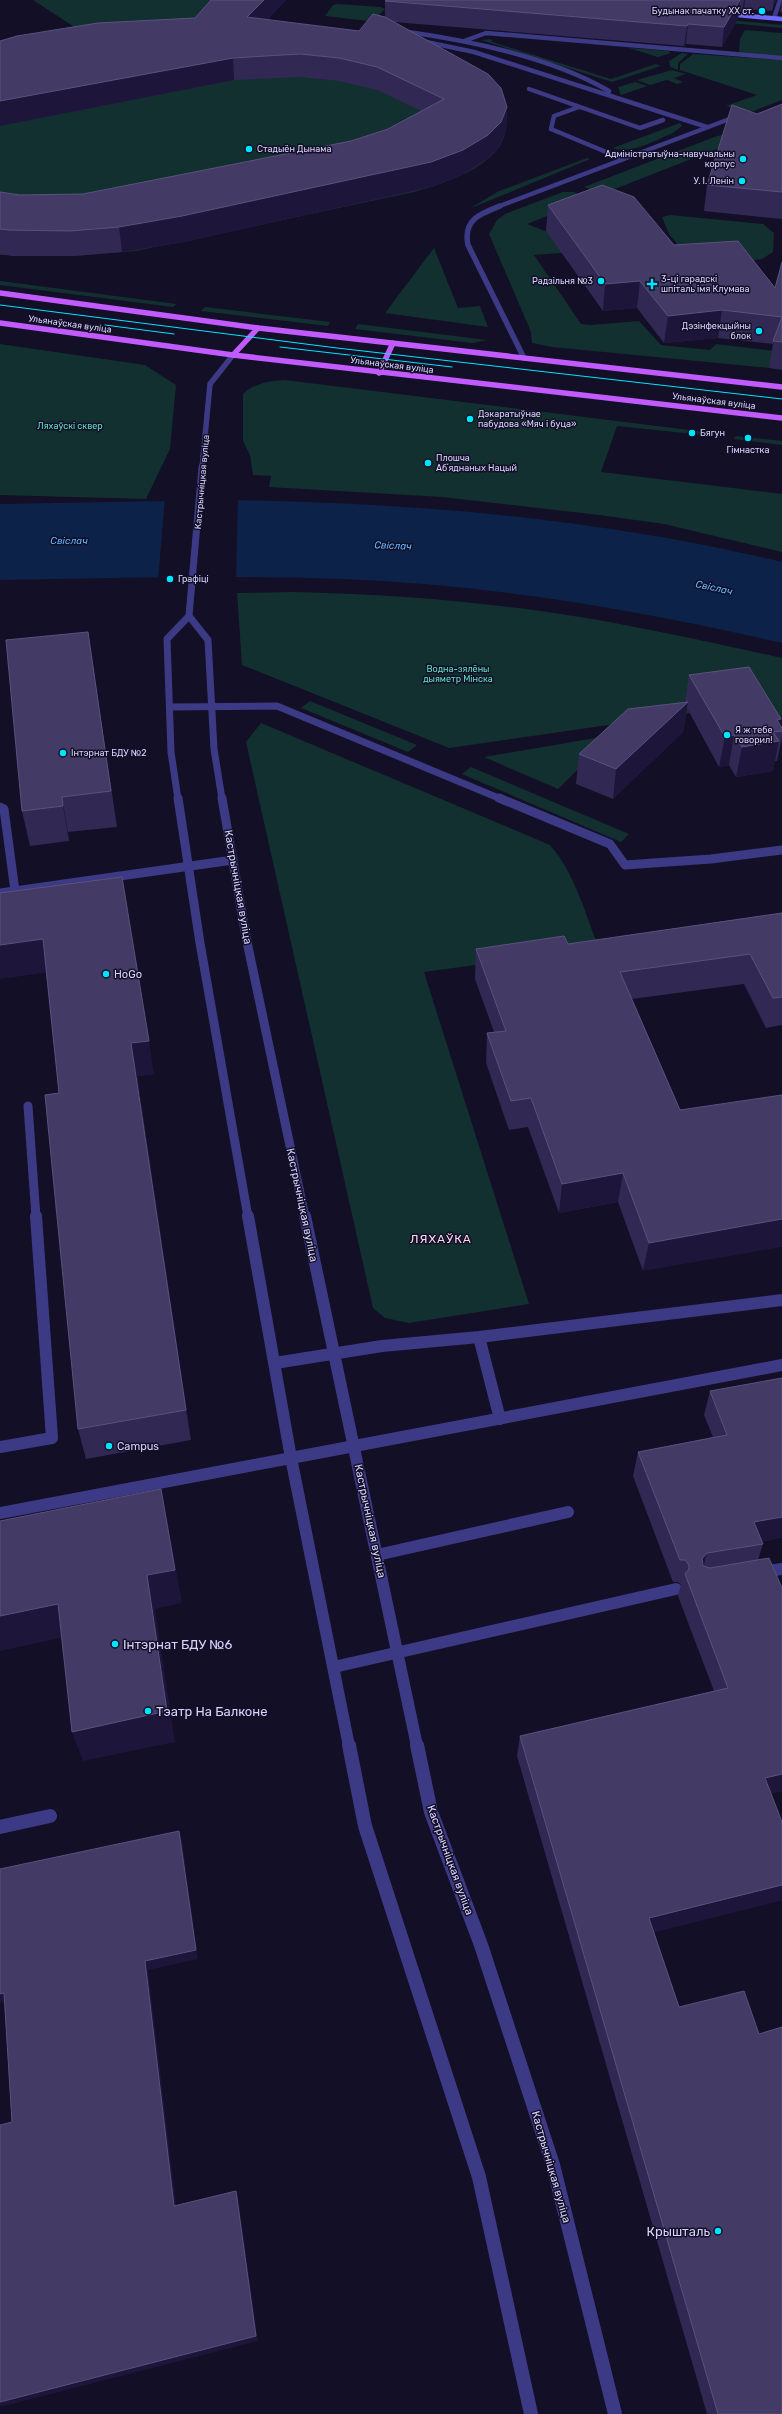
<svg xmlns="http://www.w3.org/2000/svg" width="782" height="2414" font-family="Rubik,sans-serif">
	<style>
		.green { fill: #12302f }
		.water { fill: #0c2248 }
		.pier { fill: #130f26 }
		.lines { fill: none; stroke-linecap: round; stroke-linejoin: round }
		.service-far5 { stroke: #3d3a85; stroke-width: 4.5 }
		.service-far4 { stroke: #3d3a85; stroke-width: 5.5 }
		.service-far3 { stroke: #3d3a85; stroke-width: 7 }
		.service-far2 { stroke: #3d3a85; stroke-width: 9 }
		.service-far1 { stroke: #3d3a85; stroke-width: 12 }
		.service { stroke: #3d3a85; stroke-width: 14 }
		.minor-far4 { stroke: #3d3a85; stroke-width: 5.5 }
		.minor-far3 { stroke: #3d3a85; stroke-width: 7 }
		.minor-far2 { stroke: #3d3a85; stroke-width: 9 }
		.minor-far1 { stroke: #3d3a85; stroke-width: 12 }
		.minor { stroke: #3d3a85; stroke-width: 14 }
		.secondary { stroke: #6f6bff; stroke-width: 4.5 }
		.primary { stroke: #c25bff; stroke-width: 5.5 }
		.tram { stroke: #00e5ff; stroke-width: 1 }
		.wall { fill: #312854 }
		.shaded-wall { fill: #1d163a }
		.building { fill: #433a66; stroke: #5a527e }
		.poi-dot { fill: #00e5ff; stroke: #130f26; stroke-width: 1.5 }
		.labels { text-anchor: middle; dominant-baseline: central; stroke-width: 3; stroke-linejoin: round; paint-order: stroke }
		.far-poi-label { font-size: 9px; fill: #d9d4ff; stroke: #130f26; text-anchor: start }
		.far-street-label { font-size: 9px; fill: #d9d4ff; stroke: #130f26 }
		.far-park-label { font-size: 9px; fill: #5fe0c0; stroke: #130f26 }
		.far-water-label { font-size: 10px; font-style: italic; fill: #62b6ff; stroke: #130f26 }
		.street-label { font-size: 11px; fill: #d9d4ff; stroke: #130f26 }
		.poi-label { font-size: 11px; fill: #d9d4ff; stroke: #130f26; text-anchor: start }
		.neighbourhood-label { font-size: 12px; letter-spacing: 1px; fill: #ffd6f0; stroke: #130f26 }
		.near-poi-label { font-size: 13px; fill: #d9d4ff; stroke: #130f26; text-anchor: start }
	</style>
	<rect width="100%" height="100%" fill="#130f26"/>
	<path class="green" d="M 33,0 L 218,0 L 195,18 L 79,30 Z
		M 483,0 L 519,0 L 782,25 L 782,28 Z
		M 337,4 L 381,7 L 385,9 L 376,18 L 368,21 L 325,16 L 333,5 Z
		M 745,30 L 782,33 L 782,57 L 741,53 L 739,51 L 740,39 Z
		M 209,39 L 506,126 C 505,165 445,183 414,192 L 136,251 L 74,256 L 0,255 L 0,63 Z
		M 491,39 L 492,42 L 611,79 L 656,64 L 661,66 L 612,82 L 481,40 Z
		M 629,48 L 668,51 L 671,53 L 658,57 Z
		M 682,53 L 688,54 L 678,63 L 678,70 L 670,67 L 669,61 Z
		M 693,54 L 782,60 L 782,100 L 748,113 L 726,106 L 757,95 L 680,70 L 680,64 Z
		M 672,70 L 686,74 L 674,78 L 683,82 L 677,84 L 667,80 L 650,85 L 637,80 Z
		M 635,82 L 647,86 L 621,95 L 618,87 Z
		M 680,123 L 682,126 L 673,133 C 656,140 631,155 613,148 Z
		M 778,125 L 602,194 L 584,187 L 717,136 Z
		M 587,158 L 590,159 L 469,209 L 499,191 Z
		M 563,192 L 573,192 L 592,198 L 527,224 L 585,247 L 574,252 L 534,255 L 581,324 L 590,325 L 639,321 L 661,345 L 710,350 L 716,344 L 775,351 L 769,368 L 552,347 L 532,343 L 531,332 L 489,234 L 497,220 L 505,214 Z
		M 670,215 L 763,224 L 774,233 L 773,252 L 762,259 L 697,267 L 669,234 L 662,217 Z
		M 434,248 L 458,308 L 480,306 L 488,327 L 385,313 Z
		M 0,281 L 177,304 L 173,307 L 0,285 Z
		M 205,307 L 330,322 L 328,326 L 201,311 Z
		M 358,324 L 487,340 L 472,343 L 355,329 Z
		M 0,344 L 145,365 L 176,385 L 170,449 L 146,499 L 0,495 Z
		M 285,380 L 705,432 L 703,435 L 617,426 L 601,472 L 782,494 L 782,552 L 664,524 L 599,515 L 442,497 L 269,487 L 271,476 L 253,475 L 250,455 L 243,441 L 243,394 C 255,383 269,381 285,380 Z
		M 736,436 L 782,441 L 782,445 L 734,439 Z
		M 293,592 C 397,594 501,603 604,621 C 663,632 723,645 782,658 L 782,719 L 759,721 L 691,713 L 449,748 L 242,665 L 237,593 Z
		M 310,701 L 417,745 L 408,752 L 301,708 Z
		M 261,723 L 550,845 C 575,873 585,914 599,948 L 424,972 L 529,1304 L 409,1323 L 385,1318 L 373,1308 L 246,742 Z
		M 613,735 L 558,789 L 484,757 Z
		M 471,767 L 629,834 L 621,842 L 462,774 Z"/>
	<path class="water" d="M 221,500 C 409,502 599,518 782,562 L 782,643 C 639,610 491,585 344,579 C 230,575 114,578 0,580 L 0,504 Z"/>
	<path class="pier" d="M 165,498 L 238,498 L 236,580 L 158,581 Z"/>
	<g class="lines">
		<path class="service-far5" d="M 774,18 L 780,0
			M 401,31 C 467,40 551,57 609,91
			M 417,40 L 474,52 L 707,127
			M 464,41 L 486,33 L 782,58
			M 529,89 L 640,128 L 663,120
			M 579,107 L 554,116 L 551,129 L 623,159
			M 497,207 L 740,115"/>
		<path class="service-far4" d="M 500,206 C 479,214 463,220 468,245 L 524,358"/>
		<path class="service-far3" d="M 170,707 L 277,706 L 501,799"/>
		<path class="service-far2" d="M 499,798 L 610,844 L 625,865 L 711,859 L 782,850
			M 0,807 L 4,809 L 15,891
			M 0,893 L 233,860
			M 28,1106 L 36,1217"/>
		<path class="service-far1" d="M 479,1337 L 500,1419
			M 275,1363 L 382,1346 L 479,1337 L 782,1300
			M 0,1447 L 52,1438 L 36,1216
			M 0,1513 L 291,1458
			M 377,1555 L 568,1512
			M 761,1572 L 782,1569
			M 334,1667 L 676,1589"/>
		<path class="service" d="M 0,1827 L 50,1816"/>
		<path class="minor-far4" d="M 202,468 L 210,384 L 233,355"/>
		<path class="minor-far3" d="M 189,616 L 208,640 L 214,749 L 222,799
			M 178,799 L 171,752 L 167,639 L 189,616 L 202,467"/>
		<path class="minor-far2" d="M 178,798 L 200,943 L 248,1217
			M 222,798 L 246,937 L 305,1217"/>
		<path class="minor-far1" d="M 248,1216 L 291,1458 L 349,1746
			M 305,1216 L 417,1746
			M 291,1458 L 782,1365"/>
		<path class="minor" d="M 349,1745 L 365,1826 L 479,2177 L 531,2414
			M 417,1745 L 431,1812 L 481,1945 L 553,2165 L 615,2414"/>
		<path class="secondary" d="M 726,14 L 782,19"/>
		<path class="primary" d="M 0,293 L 258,328 L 782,387
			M 0,323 L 233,355 L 782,418
			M 233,355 L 258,328
			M 379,373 L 393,343"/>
		<path class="tram" d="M 0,305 L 337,348 L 782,399
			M 105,325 L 174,334
			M 280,347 L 452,367"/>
	</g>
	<path class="wall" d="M 211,0 L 286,0 L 267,20 L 359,31 L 385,17 L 385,1 L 387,0 L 776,0 L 772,11 L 744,9 L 742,11 L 739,11 L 738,19 L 722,47 L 686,44 L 684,46 L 394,22 L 507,107 L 506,130 L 500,146 L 487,159 L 462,175 L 431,187 L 184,242 L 122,252 L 74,256 L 12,256 L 0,254 L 0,192 L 20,195 L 83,194 L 351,141 L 388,129 L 421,111 L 377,90 L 339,81 L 301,77 L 234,80 L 0,126 L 0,41 L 195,18 Z
		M 782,0 L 782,12 L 780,12 Z
		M 782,104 L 782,219 L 704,211 L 707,185 L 757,114 Z
		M 548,205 L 674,245 L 775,288 L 782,262 L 782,370 L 769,368 L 773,344 L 718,338 L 664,343 L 637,308 L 603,311 L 546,231 Z
		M 88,632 L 117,827 L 68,832 L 69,841 L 30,846 L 22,811 Z
		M 689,675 L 781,719 L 780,725 L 782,728 L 782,737 L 777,761 L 775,761 L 773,771 L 736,777 L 729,765 L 719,767 L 687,708 L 683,732 L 613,799 L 576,784 L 579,754 L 685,702 Z
		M 0,893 L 154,1074 L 137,1076 L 191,1440 L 86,1459 L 78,1429 L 59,1093 L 46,972 Z
		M 782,913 L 782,1025 L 766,1028 L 744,984 L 632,999 L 680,1110 L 643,1271 L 618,1202 L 559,1213 L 528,1127 L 509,1130 L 486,1063 L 487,1033 L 494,1032 L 475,979 L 476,949 L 568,944 Z
		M 782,1378 L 762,1542 L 763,1544 L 758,1560 L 782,1791 L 771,1793 L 782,1900 L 654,1932 L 782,2414 L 707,2414 L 517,1756 L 520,1736 L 714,1691 L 678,1596 L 681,1585 L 678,1582 L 673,1582 L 633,1476 L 638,1452 L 713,1437 L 704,1415 L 710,1391 Z"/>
	<path class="shaded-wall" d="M 264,0 L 286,0 L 248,39 L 247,17 Z
		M 740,0 L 738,19 L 722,47 L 724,27 Z
		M 744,0 L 745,0 L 744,9 L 742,11 Z
		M 774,0 L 776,0 L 772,11 Z
		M 688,24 L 686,44 L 684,46 L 687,26 Z
		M 233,58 L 234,80 L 0,126 L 0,101 Z
		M 507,107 L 506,130 L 500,146 L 487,159 L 462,175 L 431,187 L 184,242 L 122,252 L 119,227 Z
		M 640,281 L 637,308 L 603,311 L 605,284 Z
		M 722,310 L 718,338 L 664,343 L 668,316 Z
		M 688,702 L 683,732 L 613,799 L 616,769 Z
		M 781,719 L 779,731 L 777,720 Z
		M 734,735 L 729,765 L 719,767 L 725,737 Z
		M 779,741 L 773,771 L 736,777 L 742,747 Z
		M 62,797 L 68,832 L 69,841 L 63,806 Z
		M 43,939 L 50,972 L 0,979 L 0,945 Z
		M 149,1041 L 154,1074 L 137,1076 L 191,1440 L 186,1410 L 131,1043 Z
		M 623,1173 L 618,1202 L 559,1213 L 562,1184 Z
		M 782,1219 L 782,1247 L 643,1271 L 649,1243 Z
		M 161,1489 L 168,1524 L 182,1603 L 155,1609 L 175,1742 L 83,1761 L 72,1732 Z
		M 782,1517 L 782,1538 L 746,1545 L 754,1522 Z
		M 707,1553 L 701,1576 L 702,1559 Z
		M 58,1604 L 69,1636 L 0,1651 L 0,1616 Z
		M 782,1774 L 782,1791 L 756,1797 L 765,1778 Z
		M 179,1831 L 182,1841 L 198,1959 L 148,1970 L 177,2212 L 174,2206 L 145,1961 Z
		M 782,1885 L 782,1900 L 643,1935 L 649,1918 Z
		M 4,1993 L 9,2001 L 0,2003 L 0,1994 Z
		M 236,2191 L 238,2197 L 258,2341 L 0,2407 L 0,2402 Z"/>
	<path class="building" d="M 211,0 L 264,0 L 247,17 L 359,31 L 373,14 L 385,17 L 488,74 L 501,88 L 507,107 L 501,122 L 488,135 L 463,150 L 431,162 L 182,216 L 119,227 L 70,231 L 8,230 L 0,229 L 0,192 L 20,195 L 83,194 L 351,141 L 388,129 L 444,99 L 377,67 L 339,58 L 300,54 L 233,58 L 0,101 L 0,41 L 17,36 L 98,23 L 195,18 Z
		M 387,0 L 740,0 L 724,27 L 688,24 L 687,26 L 385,1 Z
		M 782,104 L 782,192 L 707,185 L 732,105 L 757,114 Z
		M 602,185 L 634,197 L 674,245 L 738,241 L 775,288 L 782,262 L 782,342 L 773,341 L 782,317 L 722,310 L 668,316 L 640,281 L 605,284 L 548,205 Z
		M 88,632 L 111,791 L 62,797 L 63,806 L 22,811 L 6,640 Z
		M 749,667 L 781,719 L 777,720 L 782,728 L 782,731 L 773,732 L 779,741 L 742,747 L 734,735 L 725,737 L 689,675 Z
		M 688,702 L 616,769 L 579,754 L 628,709 Z
		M 122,877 L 149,1041 L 131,1043 L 186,1410 L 78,1429 L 45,1095 L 59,1093 L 43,939 L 0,945 L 0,893 Z
		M 782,913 L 782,997 L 773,998 L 750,954 L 620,972 L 680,1110 L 782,1095 L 782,1219 L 649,1243 L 623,1173 L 562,1184 L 531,1098 L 511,1101 L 487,1033 L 506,1031 L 476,949 L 564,936 L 568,944 Z
		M 782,1378 L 782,1517 L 754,1522 L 763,1544 L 707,1553 L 702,1559 L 703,1566 L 710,1568 L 769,1558 L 782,1588 L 782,1774 L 765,1778 L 782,1822 L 782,1885 L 649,1918 L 679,2007 L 744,1991 L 759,2034 L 782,2027 L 782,2414 L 718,2414 L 520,1736 L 728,1688 L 685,1574 L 689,1569 L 689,1565 L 685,1560 L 680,1560 L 638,1452 L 727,1435 L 710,1391 Z
		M 161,1489 L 175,1570 L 147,1575 L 167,1711 L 72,1732 L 58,1604 L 0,1616 L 0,1521 Z
		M 179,1831 L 196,1950 L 145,1961 L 174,2206 L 236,2191 L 256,2336 L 0,2402 L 0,2125 L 12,2122 L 4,1993 L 0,1994 L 0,1869 Z"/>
	<g class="poi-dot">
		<circle cx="762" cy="11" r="4"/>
		<circle cx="249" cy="149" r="4"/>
		<circle cx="743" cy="159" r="4"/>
		<circle cx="742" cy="181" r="4"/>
		<circle cx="601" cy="281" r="4"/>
		<path d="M650 278h4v4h4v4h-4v4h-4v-4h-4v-4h4z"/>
		<circle cx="759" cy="331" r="4"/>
		<circle cx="470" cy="419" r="4"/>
		<circle cx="692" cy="433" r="4"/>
		<circle cx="748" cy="438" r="4"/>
		<circle cx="428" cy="463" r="4"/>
		<circle cx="170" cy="579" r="4"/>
		<circle cx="727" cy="735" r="4"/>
		<circle cx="63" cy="753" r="4"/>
		<circle cx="106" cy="974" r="4"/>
		<circle cx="109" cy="1446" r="4"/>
		<circle cx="115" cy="1644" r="4"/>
		<circle cx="148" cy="1711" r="4"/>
		<circle cx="718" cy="2231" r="4"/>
	</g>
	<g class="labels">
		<g class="far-poi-label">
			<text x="754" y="11" text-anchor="end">Будынак пачатку XX ст.</text>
			<text x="257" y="149">Стадыён Дынама</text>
			<text x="735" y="154" text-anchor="end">Адміністратыўна-навучальны<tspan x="735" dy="10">корпус</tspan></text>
			<text x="734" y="181" text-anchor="end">У. І. Ленін</text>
			<text x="661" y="279">3-ці гарадскі<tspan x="661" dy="10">шпіталь імя Клумава</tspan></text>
			<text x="593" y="281" text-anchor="end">Радзільня №3</text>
			<text x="751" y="326" text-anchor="end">Дэзінфекцыйны<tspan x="751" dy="10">блок</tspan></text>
			<text x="478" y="414">Дэкаратыўнае<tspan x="478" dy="10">пабудова «Мяч і буца»</tspan></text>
			<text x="700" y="433">Бягун</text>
			<text x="748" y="450" text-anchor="middle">Гімнастка</text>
			<text x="436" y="458">Плошча<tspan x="436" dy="10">Абʼяднаных Нацый</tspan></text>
			<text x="178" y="579">Графіці</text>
			<text x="735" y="730">Я ж тебе<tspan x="735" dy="10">говорил!</tspan></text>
			<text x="71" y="753">Інтэрнат БДУ №2</text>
		</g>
		<g class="far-street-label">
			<text transform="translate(70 324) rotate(8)">Ульянаўская вуліца</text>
			<text transform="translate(392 365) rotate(7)">Ульянаўская вуліца</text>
			<text transform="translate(714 401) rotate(7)">Ульянаўская вуліца</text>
			<text transform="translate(202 482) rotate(-85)">Кастрычніцкая вуліца</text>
		</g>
		<g class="far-park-label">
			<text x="70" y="426">Ляхаўскі сквер</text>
			<text x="458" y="669">Водна-зялёны<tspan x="458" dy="10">дыяметр Мінска</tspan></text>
		</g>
		<g class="far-water-label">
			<text x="69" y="541">Свіслач</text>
			<text transform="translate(393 546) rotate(2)">Свіслач</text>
			<text transform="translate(714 588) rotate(12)">Свіслач</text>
		</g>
		<g class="street-label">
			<text transform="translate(238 887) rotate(80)">Кастрычніцкая вуліца</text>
			<text transform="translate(302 1205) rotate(78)">Кастрычніцкая вуліца</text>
			<text transform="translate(370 1521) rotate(78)">Кастрычніцкая вуліца</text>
			<text transform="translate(450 1860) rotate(70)">Кастрычніцкая вуліца</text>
			<text transform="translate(551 2167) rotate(74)">Кастрычніцкая вуліца</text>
		</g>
		<g class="poi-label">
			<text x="114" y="974">HoGo</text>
			<text x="117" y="1446">Campus</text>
		</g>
		<g class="neighbourhood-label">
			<text x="441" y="1239">ЛЯХАЎКА</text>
		</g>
		<g class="near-poi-label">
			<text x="123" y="1644">Інтэрнат БДУ №6</text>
			<text x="156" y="1711">Тэатр На Балконе</text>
			<text x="710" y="2231" text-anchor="end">Крышталь</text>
		</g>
	</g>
</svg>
